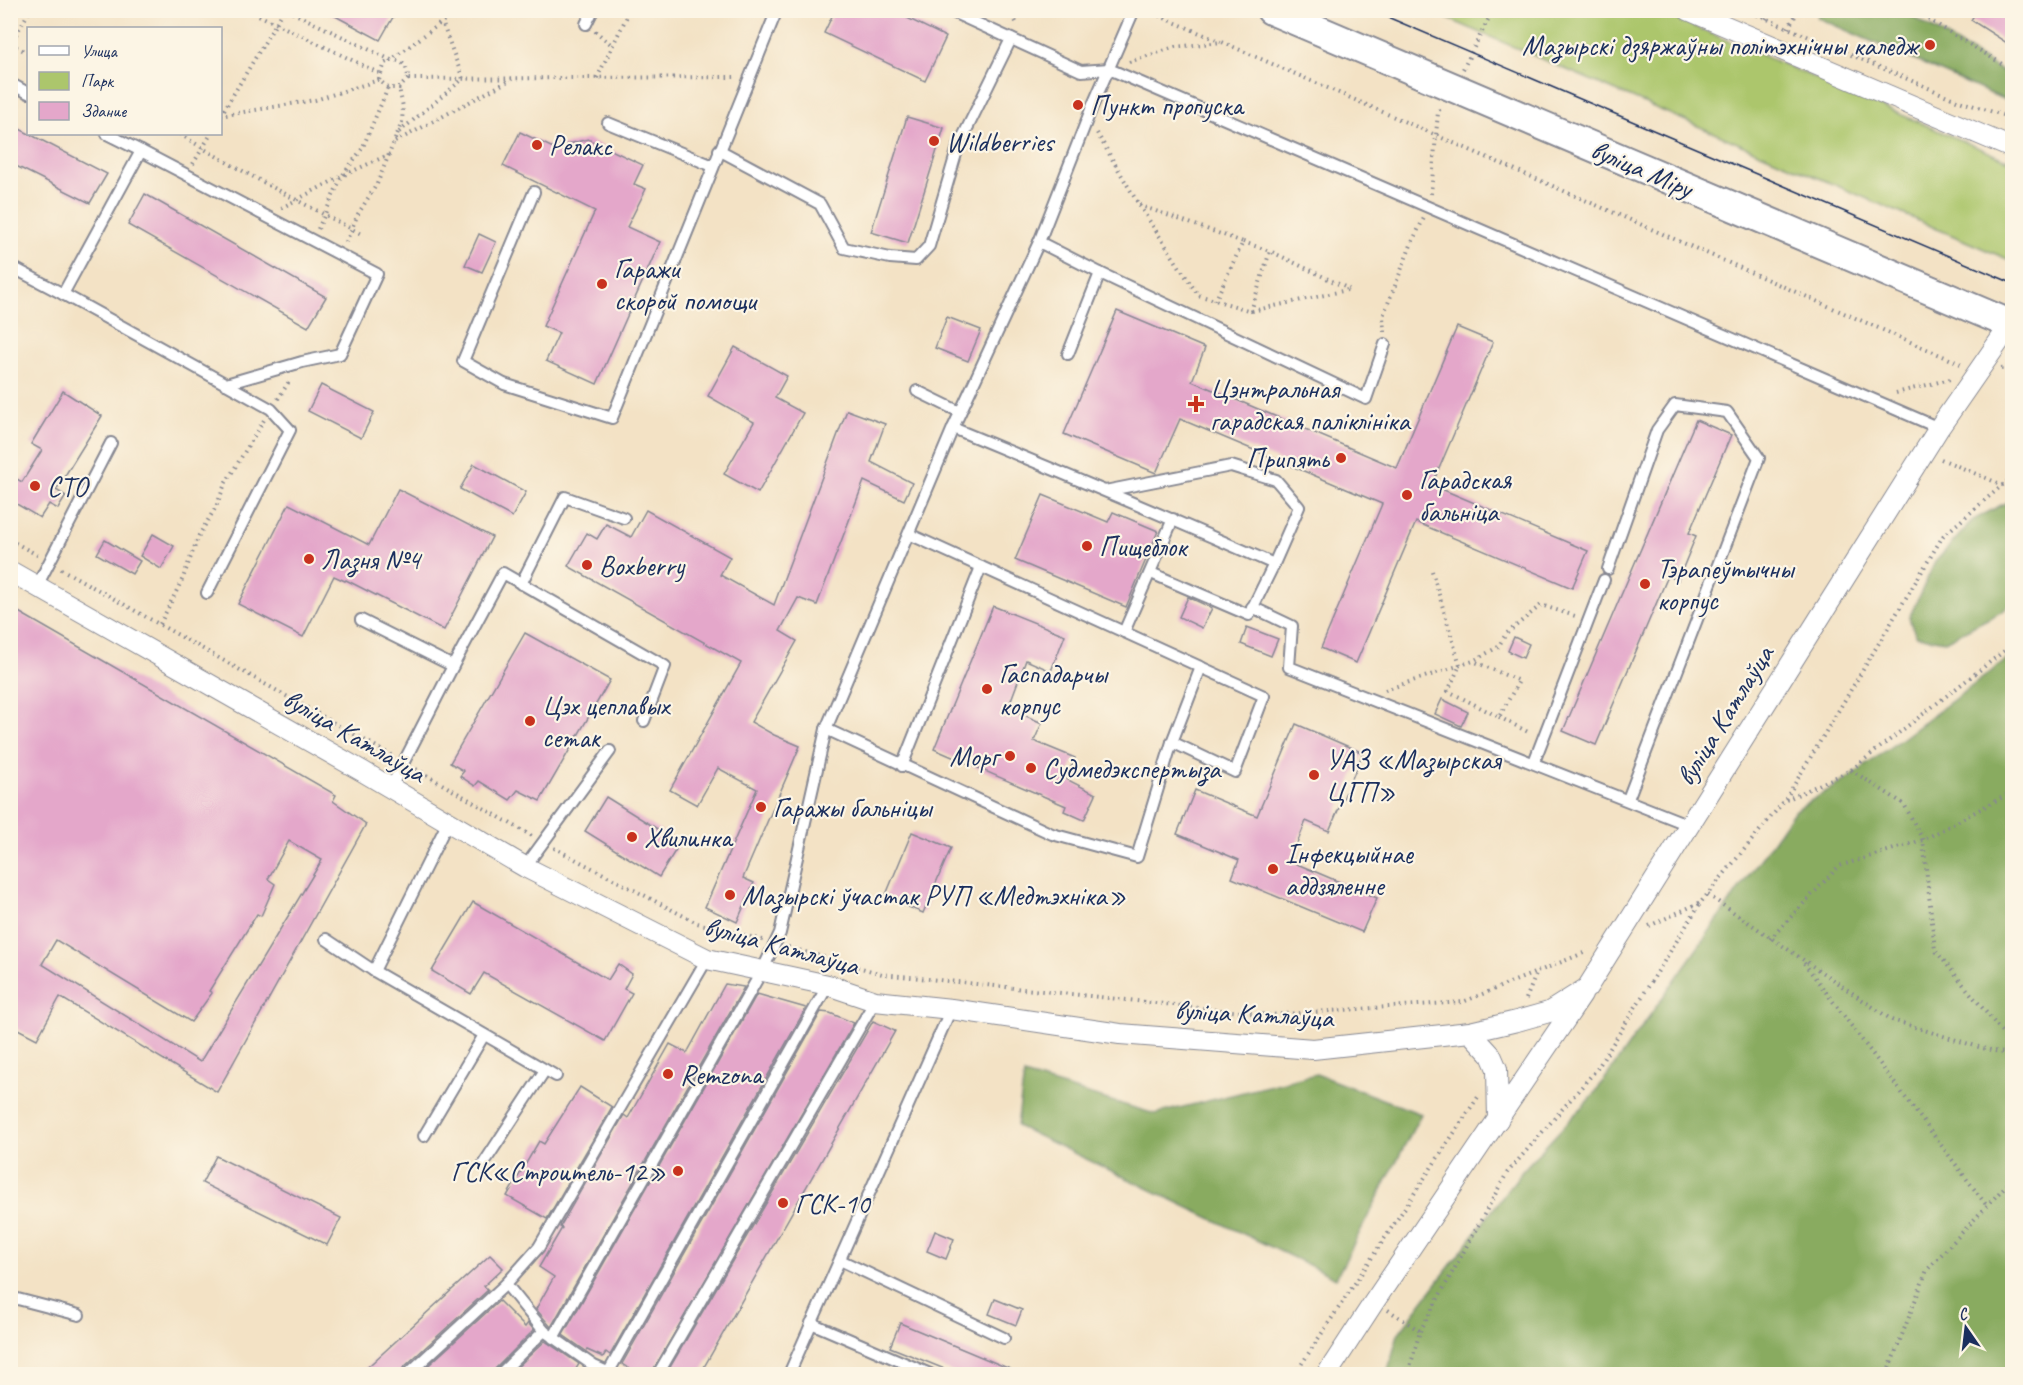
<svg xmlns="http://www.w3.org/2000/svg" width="2023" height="1385" font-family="Caveat,sans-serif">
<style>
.green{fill:#acc66c;stroke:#647a65;stroke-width:1.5}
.forest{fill:#89ab60;stroke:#526d5f;stroke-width:1.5}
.building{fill:#e4a7ca;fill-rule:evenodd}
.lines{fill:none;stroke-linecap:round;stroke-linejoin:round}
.service-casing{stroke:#878892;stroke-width:14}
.minor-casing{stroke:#878892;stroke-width:22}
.secondary-casing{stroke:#878892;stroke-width:32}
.path{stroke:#878892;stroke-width:4;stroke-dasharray:1.5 4.5;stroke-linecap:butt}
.service{stroke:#fff;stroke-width:10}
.minor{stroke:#fff;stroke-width:20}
.secondary{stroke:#fff;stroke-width:28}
.tram{stroke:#1b2f5e;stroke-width:1.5}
.poi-dot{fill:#c8321e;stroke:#fcf5e5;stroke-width:2}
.labels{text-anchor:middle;stroke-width:4.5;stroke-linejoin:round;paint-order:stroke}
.poi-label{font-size:28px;fill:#1b2f5e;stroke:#fcf5e5;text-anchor:start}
.street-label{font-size:28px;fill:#1b2f5e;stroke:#fcf5e5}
</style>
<rect width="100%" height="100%" fill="#fcf5e5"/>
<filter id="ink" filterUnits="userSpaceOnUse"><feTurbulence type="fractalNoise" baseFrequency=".0167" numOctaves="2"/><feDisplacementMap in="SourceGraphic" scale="12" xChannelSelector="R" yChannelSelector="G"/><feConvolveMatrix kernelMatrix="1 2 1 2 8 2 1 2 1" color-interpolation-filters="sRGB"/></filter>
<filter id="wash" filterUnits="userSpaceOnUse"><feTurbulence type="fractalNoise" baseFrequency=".008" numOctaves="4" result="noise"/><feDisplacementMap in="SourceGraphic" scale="24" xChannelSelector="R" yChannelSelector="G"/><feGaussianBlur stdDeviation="1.35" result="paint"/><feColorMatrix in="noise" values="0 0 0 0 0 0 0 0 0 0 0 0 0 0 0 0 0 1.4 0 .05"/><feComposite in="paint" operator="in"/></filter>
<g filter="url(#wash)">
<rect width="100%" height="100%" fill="#f3e2c5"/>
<polygon class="green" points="1430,11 1658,11 2012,162 2012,261"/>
<g class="forest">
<polygon points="1817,11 1904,11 2012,77 2012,103 1818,18"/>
<polygon points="2007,502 2012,503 2012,602 2003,611 1945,641 1916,636 1909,618 1935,562 1973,520"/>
<polygon points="2012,656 2012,1374 1387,1374 1398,1334 1523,1170 1595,1093 1795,810 1849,778"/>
<polygon points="1316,1074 1421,1114 1336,1278 1017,1126 1024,1075 1155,1114"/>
</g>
<g id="blocks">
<g class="building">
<polygon points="324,10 397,10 380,40"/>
<polygon points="835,10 891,10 946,37 925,81 824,33"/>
<polygon points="1977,10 2013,10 2013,47 1971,20"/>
<polygon points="907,117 944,128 908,243 871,232"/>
<polygon points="10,124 107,174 90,203 10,163"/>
<polygon points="520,132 553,148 588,139 643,165 634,184 646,189 627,227 660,242 597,384 546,361 559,333 543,326 595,211 503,166"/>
<polygon points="145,194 326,297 308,327 128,225"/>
<polygon points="479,234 496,242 482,272 465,265"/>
<polygon points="1117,311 1205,348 1192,381 1397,468 1457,327 1493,342 1432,485 1588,551 1572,588 1416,522 1356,663 1321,648 1382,504 1180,419 1156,473 1064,434"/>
<polygon points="947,317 981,330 968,361 935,348"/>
<polygon points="735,347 787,376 775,398 803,413 758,493 724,474 754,422 708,396"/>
<polygon points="321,385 374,412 361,438 308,411"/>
<polygon points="63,391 102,416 56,490 66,496 58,509 49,504 40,518 10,500 10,475 22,482 42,450 31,444"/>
<polygon points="847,410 885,424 871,462 912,483 904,500 864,481 817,605 798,598 780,631 797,641 751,722 774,735 800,746 743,878 754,883 737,922 705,907 757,789 718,768 697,805 670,790 741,663 568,566 587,533 597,539 606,524 631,537 646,510 730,557 720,575 774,605"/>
<polygon points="1696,420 1731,435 1689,533 1696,536 1678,580 1668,576 1596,745 1563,731"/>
<polygon points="474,464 526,492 512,517 460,489"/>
<polygon points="398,489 492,537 444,630 346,580 345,581 334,576 303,637 238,604 289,504 369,545"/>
<polygon points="1043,495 1108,522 1113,512 1158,531 1126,607 1015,560"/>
<polygon points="153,534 174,546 161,569 140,556"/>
<polygon points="105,540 140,561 132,574 97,554"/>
<polygon points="1188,597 1212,608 1202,628 1179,617"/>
<polygon points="993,606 1065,635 1051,671 1026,660 1008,708 1042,723 1034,741 1075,758 1066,779 1096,794 1084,820 1064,811 1066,806 934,749"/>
<path d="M 10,607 L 336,795 L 333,801 L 366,824 L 217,1092 L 60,997 L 37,1039 L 10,1025 ZM 289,841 L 322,860 L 200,1062 L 42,964 L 56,940 L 191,1022 L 212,993 L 209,991 L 257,914 L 261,916 L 275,884 L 268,879 Z"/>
<polygon points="1247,627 1278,639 1271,656 1241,644"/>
<polygon points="525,633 610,680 540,801 518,790 510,800 479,781 475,786 460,776 464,771 450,763"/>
<polygon points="1514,637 1529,644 1523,658 1508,651"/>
<polygon points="1442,699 1468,712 1461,726 1435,714"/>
<polygon points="1296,724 1363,753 1329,831 1306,821 1290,861 1377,898 1362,932 1232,878 1239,860 1177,834 1195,790 1257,816"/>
<polygon points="606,797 680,843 659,877 585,831"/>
<polygon points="912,832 951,848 923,913 885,897"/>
<polygon points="473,902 608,980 618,964 632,974 624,989 632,993 605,1041 484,973 471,994 432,971"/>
<polygon points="725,984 744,987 551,1327 536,1309 554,1277 539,1267 562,1228 560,1227 624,1115 628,1118 670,1044 687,1053"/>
<polygon points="757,994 806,1008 610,1355 606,1352 603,1357 587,1350 586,1351 563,1335"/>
<polygon points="821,1012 830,1013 854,1023 651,1374 637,1374 622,1364"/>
<polygon points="873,1021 895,1031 700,1374 666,1374"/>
<polygon points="580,1087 612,1107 547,1219 507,1196 539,1141 544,1144"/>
<polygon points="216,1156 341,1218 327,1245 202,1183"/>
<polygon points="935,1231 954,1239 946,1259 927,1251"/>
<polygon points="490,1255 503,1268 484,1286 488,1290 403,1368 401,1374 360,1374"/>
<polygon points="995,1299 1022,1310 1016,1325 989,1314"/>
<polygon points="499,1301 525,1327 528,1323 534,1330 495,1369 493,1374 419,1374"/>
<polygon points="900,1323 1022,1374 957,1374 890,1347"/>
<polygon points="545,1341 579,1364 573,1374 510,1374"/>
</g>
</g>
</g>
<g filter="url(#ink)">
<use href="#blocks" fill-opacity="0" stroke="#878892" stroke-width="1.5"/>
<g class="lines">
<defs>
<g id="service">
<polyline points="948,10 1081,71 1109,69 1939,428"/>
<polyline points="586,24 593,10"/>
<polyline points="10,83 28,93"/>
<polyline points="608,123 713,166"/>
<polyline points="719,150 820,204 844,248 890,258 916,260 929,246 958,147 1011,39"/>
<polyline points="534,192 463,361 504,384 612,418 777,10"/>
<polyline points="1039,242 1100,273 1366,399 1385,344"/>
<polyline points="10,266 63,294 141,151 107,134"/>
<polyline points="63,294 226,384 302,362 340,354 377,274 141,151"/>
<polyline points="1068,354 1100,273"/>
<polyline points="917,391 960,412"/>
<path d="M 953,428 C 1060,472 1168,517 1274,564 L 1299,507 L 1276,480 L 1231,466 L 1105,491"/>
<polyline points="909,534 1124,632 1173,519"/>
<polyline points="1608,569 1657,430 1675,405 1727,412 1759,458 1628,799"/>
<polyline points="1151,573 1249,615 1274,564"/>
<polyline points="521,584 565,497 624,518"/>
<polyline points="37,586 111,443"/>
<polyline points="207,593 290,430 271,409 226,384"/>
<polyline points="1252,607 1292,626 1289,667 1689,825"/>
<polyline points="361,620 453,666 390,789"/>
<polyline points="1124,632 1264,696 1235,772 1172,742"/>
<polyline points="453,666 503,573 665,666 644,721"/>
<polyline points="826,729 1052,834 1137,857 1172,742 1201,667"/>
<polyline points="1534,762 1604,580"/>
<polyline points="902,766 981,567"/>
<polyline points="525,867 610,751"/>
<polyline points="326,939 374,971 556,1076"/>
<polyline points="374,971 448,822"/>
<polyline points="424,1136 484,1035"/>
<polyline points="484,1163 545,1070"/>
<polyline points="840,1260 1004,1338"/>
<polyline points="506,1284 544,1331 594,1366 612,1374"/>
<polyline points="10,1297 79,1315"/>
<polyline points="811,1323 930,1374"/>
<polyline points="553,1338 763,969 780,933 826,729 953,428 1039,242 1092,107 1134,10"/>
<polyline points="608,1373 828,985"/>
<polyline points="408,1374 506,1284 539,1247 707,959"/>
<polyline points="500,1374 544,1331"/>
<polyline points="658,1374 875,1001"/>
<polyline points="789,1374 951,1009"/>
</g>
<g id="minor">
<polyline points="1688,10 2012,148"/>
<polyline points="10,571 362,771 525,867 707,959 828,985 875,1001 951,1009 1120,1034 1313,1049 1470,1032 1517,1021 1549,1012 1587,988 1939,428 2011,324"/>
<polyline points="1470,1032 1491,1055 1497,1069 1498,1120"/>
<polyline points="1327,1374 1374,1302 1582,995"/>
</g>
<polyline id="secondary" points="1271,10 2012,325"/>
</defs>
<use href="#service" class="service-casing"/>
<use href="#minor" class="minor-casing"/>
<use href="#secondary" class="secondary-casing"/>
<g class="path">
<polyline points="248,10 381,74"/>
<polyline points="287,10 391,60 458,10"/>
<polyline points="1010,10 1018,26"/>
<polyline points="1746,10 1959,101 2012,118"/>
<polyline points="1913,10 2012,70"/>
<polyline points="1148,11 1221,42"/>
<polyline points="1766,19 1772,10"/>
<polyline points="1788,28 1799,10"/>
<polyline points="595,31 613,46"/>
<polyline points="11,44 28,53"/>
<polyline points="10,45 30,10"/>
<polyline points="1129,62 1175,47 1222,42 1961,364"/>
<polyline points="1463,69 1493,10"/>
<polyline points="597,78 630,10"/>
<path d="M 408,79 L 399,88 L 388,88 L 379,80 L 385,63 C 399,56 408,64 408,79 L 736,77"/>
<polyline points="221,115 284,10"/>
<polyline points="220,116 315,100 379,80"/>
<polyline points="399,132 463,79 442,22"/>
<polyline points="1097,133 1139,205 1198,295 1251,311 1270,251 1349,289"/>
<path d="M 180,134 C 238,171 300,201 361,234"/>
<polyline points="395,142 512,79"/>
<polyline points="193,164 211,134"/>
<polyline points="1431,194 1438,112 1441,107"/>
<polyline points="1139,205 1243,242 1215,301"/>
<polyline points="281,208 342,176 390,154"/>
<polyline points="318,229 342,176 362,149 388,88"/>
<polyline points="346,242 358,214 377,184 402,122 403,107 399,88"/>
<polyline points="1243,242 1270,251"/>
<polyline points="1252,311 1347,290"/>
<polyline points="1384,332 1383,316 1413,240 1424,218"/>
<polyline points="2001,369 2012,368"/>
<polyline points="1896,393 1950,379"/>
<polyline points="278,399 290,380"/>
<polyline points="1941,459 2012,489"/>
<polyline points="10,540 39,556"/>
<polyline points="61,569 391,755"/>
<polyline points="1432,571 1460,665 1448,691 1499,717 1519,681 1473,661"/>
<polyline points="160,624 183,578 199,535 216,507 225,484 264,420"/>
<polyline points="1385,690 1473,661 1498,647 1506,634 1541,605 1575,616"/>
<polyline points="1499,717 1530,733"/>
<polyline points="416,769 532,836"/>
<polyline points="1851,770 1904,804 1923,840 1935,950 2012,1044"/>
<polyline points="1786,800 1851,770 2012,645"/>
<polyline points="554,848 697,923 763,940"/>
<polyline points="1708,895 1892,1020 1982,1048 2012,1055"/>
<polyline points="1649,926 1701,902"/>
<polyline points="1770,939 1839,866 1923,840 2012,792"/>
<polyline points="788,947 882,974 1269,1015 1463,1002 1586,952"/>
<polyline points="1804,963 1987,1206"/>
<polyline points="1526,999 1537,972"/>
<polyline points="1388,1310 1420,1331 1408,1374"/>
<polyline points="1420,1331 1507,1173 1597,1069 1701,902 1785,800 1943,536 2012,477"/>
<polyline points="1295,1374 1478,1097"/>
<polyline points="1887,1374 1927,1270 2012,1179"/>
</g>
<use href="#service" class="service"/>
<use href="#minor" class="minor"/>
<use href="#secondary" class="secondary"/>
<polyline class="tram" points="1371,10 2012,283"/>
</g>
</g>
<g class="poi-dot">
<circle cx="1930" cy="45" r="6"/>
<circle cx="1078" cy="105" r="6"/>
<circle cx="934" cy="141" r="6"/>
<circle cx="537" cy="145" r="6"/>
<circle cx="602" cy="284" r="6"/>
<path d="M1193 395h6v6h6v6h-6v6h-6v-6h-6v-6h6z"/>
<circle cx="1341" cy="458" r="6"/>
<circle cx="35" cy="486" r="6"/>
<circle cx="1407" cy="495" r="6"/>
<circle cx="1087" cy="546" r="6"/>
<circle cx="309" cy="559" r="6"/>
<circle cx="587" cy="565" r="6"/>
<circle cx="1645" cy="584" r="6"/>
<circle cx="987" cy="689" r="6"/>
<circle cx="530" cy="721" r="6"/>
<circle cx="1010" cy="756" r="6"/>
<circle cx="1031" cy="768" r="6"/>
<circle cx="1314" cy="775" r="6"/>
<circle cx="761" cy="807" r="6"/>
<circle cx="632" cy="837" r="6"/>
<circle cx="1273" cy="869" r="6"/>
<circle cx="730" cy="895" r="6"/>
<circle cx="668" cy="1074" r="6"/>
<circle cx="678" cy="1171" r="6"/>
<circle cx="783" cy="1203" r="6"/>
</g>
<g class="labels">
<g class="poi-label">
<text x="1918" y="55" text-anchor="end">Мазырскі дзяржаўны політэхнічны каледж</text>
<text x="1090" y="115">Пункт пропуска</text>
<text x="946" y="151">Wildberries</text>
<text x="549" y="155">Релакс</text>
<text x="614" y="278">Гаражи<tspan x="614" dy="32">скорой помощи</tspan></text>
<text x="1210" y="398">Цэнтральная<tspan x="1210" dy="32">гарадская паліклініка</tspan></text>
<text x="1329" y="468" text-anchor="end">Припять</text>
<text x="1419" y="489">Гарадская<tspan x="1419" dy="32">бальніца</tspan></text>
<text x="47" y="496">СТО</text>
<text x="1099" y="556">Пищеблок</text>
<text x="321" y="569">Лазня №4</text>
<text x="599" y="575">Boxberry</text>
<text x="1657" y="578">Тэрапеўтычны<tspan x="1657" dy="32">корпус</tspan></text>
<text x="999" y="683">Гаспадарчы<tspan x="999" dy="32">корпус</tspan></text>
<text x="542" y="715">Цэх цеплавых<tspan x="542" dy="32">сетак</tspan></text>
<text x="998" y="766" text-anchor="end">Морг</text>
<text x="1326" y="769">УАЗ «Мазырская<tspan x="1326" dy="32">ЦГП»</tspan></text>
<text x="1043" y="778">Судмедэкспертыза</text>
<text x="773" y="817">Гаражы бальніцы</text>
<text x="644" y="847">Хвилинка</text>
<text x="1285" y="863">Інфекцыйнае<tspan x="1285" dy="32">аддзяленне</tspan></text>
<text x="742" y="905">Мазырскі ўчастак РУП «Медтэхніка»</text>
<text x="680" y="1084">Remzona</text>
<text x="666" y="1181" text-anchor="end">ГСК«Строитель-12»</text>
<text x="795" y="1213">ГСК-10</text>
</g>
<g class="street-label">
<text transform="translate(1642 168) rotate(23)" y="10">вуліца Міру</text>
<text transform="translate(1724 715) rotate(-58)" y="10">вуліца Катлаўца</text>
<text transform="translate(355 735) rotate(30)" y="10">вуліца Катлаўца</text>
<text transform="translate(782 945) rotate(15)" y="10">вуліца Катлаўца</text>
<text transform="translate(1254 1013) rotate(3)" y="10">вуліца Катлаўца</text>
</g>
</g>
<rect width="2023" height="1385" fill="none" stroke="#fcf5e5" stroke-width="36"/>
<rect x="27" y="27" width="195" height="108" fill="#fcf5e5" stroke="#a2a6af" stroke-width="1.5"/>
<rect x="39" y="46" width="30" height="9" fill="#ffffff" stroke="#a2a6af" stroke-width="1.5"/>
<text x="81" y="57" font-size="18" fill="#1b2f5e">Улица</text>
<rect x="39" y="72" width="30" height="18" fill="#acc66c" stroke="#a2a6af" stroke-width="1.5"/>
<text x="81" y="87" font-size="18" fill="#1b2f5e">Парк</text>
<rect x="39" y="102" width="30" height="18" fill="#e4a7ca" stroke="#a2a6af" stroke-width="1.5"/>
<text x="81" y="117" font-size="18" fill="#1b2f5e">Здание</text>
<g transform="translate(1966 1328) rotate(346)" stroke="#fcf5e5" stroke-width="4.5" paint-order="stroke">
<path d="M0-4.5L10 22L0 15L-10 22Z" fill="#1b2f5e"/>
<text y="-9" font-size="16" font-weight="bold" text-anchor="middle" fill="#1b2f5e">С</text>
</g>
</svg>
